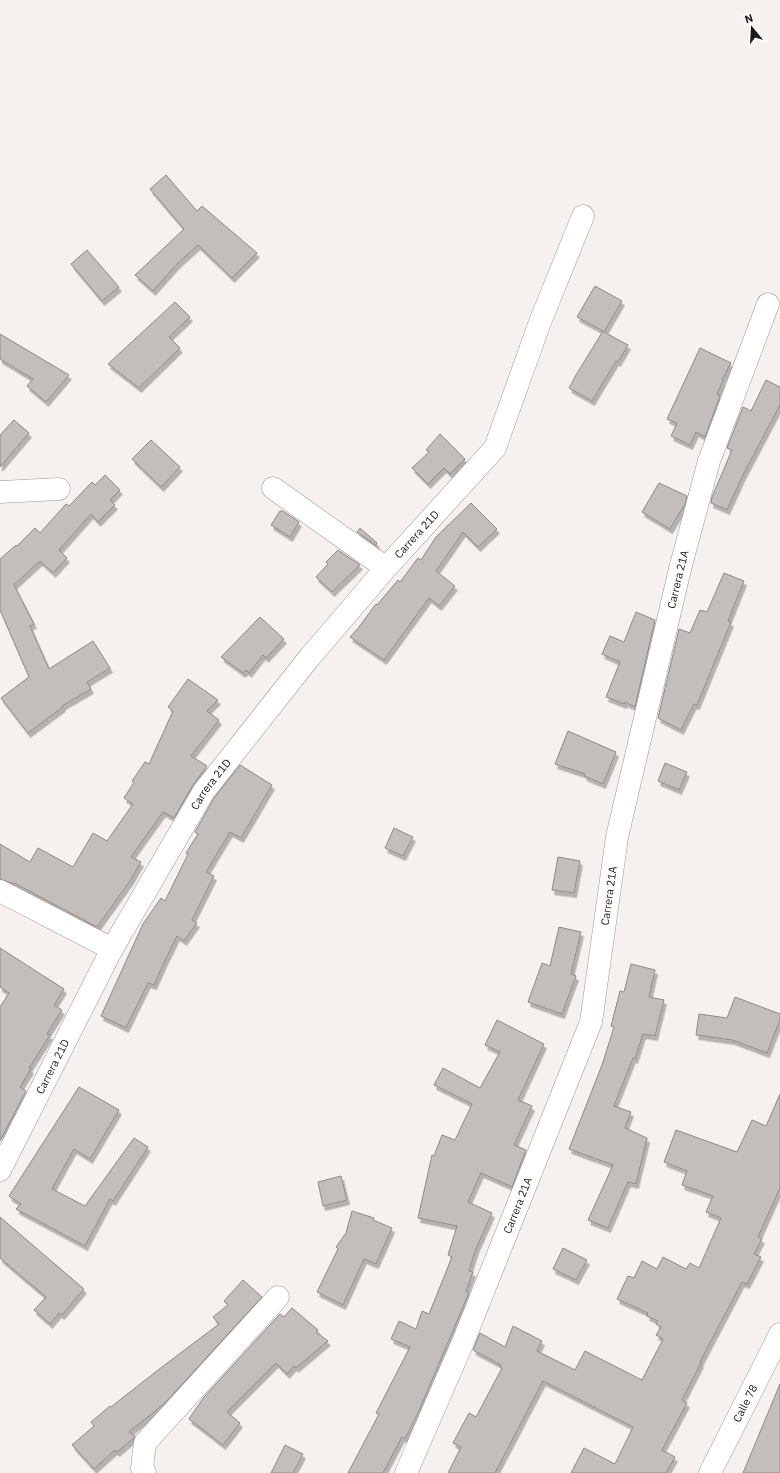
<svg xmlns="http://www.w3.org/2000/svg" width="780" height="1473" font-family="'IBM Plex Sans',sans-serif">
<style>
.building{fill:#c3bebc;stroke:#8d8887;filter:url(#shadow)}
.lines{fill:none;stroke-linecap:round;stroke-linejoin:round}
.minor-casing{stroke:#9b9795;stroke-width:23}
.tertiary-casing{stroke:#9b9795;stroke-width:23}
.minor{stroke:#fff;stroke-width:22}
.tertiary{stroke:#fff;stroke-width:22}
.labels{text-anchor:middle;stroke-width:3;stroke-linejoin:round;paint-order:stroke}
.street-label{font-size:11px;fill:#1b1919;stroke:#fff}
</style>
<defs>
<filter id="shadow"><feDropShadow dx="2.5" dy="4.5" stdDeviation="0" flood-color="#0004"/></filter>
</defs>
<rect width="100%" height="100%" fill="#f6f1ef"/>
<g class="building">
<polygon points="166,175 197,211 202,206 257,253 232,278 198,245 177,264 153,291 135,275 184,229 150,189"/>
<polygon points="87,250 119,287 102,301 71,264"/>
<polygon points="595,286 622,301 604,332 628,345 618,362 616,361 592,401 569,388 576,375 603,331 577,317"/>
<polygon points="175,302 190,317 169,337 180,348 139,388 108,364"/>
<polygon points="0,334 69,375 46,402 27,386 33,379 0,359"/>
<polygon points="700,348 731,363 722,380 723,381 717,394 720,396 705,437 696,432 690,445 671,436 677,423 667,419"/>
<polygon points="766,380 780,387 780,405 742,477 727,510 711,503 712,497 732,450 727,448 743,407 751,411"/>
<polygon points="14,420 29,433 0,467 0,435"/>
<polygon points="440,434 465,459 450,474 444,468 428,484 412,468 429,452 426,450"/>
<polygon points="151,440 180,467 161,487 132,459"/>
<polygon points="105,475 120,490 110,500 115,505 98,522 91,514 59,550 67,558 53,573 40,561 14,585 34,624 30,626 49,669 93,641 110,668 87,682 91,689 62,706 63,707 28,733 1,698 29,677 0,610 0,559 16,545 17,546 35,528 40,533 66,504 69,506 92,482 95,485"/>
<polygon points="659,483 687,496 685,504 670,529 642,512"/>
<polygon points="471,503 497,529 478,547 463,532 436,571 455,586 439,606 429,598 384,660 350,637 359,627 376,604 377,605 398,580 400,582 418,558 421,560 436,537"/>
<polygon points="280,511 283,511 299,522 290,537 271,525"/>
<polygon points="360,528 377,543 376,545 357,532"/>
<polygon points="338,550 360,565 332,592 316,577 328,564 326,562"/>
<polygon points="724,573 744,581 728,621 731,622 697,705 694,704 681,730 658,718 679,629 690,633 700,610 707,612"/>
<polygon points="636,612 655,620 635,707 625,702 624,704 606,697 620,662 602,654 610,636 624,642"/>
<polygon points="260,617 284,639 266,658 263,655 249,673 246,670 243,673 221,657"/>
<polygon points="188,679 218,700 207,711 219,720 191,756 207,766 193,785 174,818 163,812 131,857 141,862 130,881 97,927 14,883 14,884 0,879 0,844 30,862 38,848 73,867 93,833 107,841 133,804 124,798 134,782 132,781 145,762 149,764 173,711 168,707"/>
<polygon points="568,731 616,752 603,784 584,776 585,774 555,764"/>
<polygon points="665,763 687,772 679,790 658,781"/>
<polygon points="240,765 272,785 241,838 230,832 206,872 214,876 192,920 197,923 184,941 177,936 162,967 154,985 148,983 126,1028 101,1016 143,924 161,898 165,901 188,854 186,853 198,834 195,832 214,798"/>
<polygon points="394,828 413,837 403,856 385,848"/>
<polygon points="558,857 580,861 574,893 552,890"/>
<polygon points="559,927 581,932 571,974 576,976 562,1014 528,1002 542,963 550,966"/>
<polygon points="0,948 64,989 54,1005 62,1010 47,1034 50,1035 29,1068 31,1069 20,1087 26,1091 0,1141 0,1007 9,993 0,987"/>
<polygon points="631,964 655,970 649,997 664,1000 655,1036 643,1034 635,1059 633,1058 614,1106 631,1112 625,1128 647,1138 636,1184 628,1182 608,1228 588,1220 613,1165 569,1149 602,1065 614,1027 611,1026 620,991 624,992"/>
<polygon points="735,997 780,1014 780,1020 767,1053 732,1040 696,1035 699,1014 727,1018"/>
<polygon points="497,1020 544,1044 518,1100 532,1106 514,1145 526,1150 512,1187 481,1173 468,1202 492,1213 476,1249 469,1271 473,1272 466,1291 469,1293 418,1413 405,1439 402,1437 383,1473 348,1473 379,1414 376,1413 410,1347 391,1339 399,1321 416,1329 422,1311 429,1314 452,1257 448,1255 457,1226 418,1218 432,1155 434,1156 442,1135 455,1140 472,1104 434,1085 443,1068 480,1088 500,1052 485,1045"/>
<polygon points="79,1087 119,1110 90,1159 74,1149 52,1189 85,1206 134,1138 148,1147 113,1201 110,1199 85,1246 16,1209 21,1204 9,1196"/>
<polygon points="780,1094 780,1188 758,1237 762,1239 754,1254 761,1257 747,1284 742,1282 700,1362 701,1363 682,1400 687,1403 662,1450 675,1457 666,1473 571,1473 584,1448 615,1464 633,1427 543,1381 495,1473 448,1473 461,1447 453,1443 469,1413 476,1417 502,1368 500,1367 501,1365 473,1350 480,1333 505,1347 513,1326 542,1341 537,1351 575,1370 585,1351 642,1380 663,1339 656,1335 661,1327 656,1324 658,1321 647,1316 648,1313 617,1299 628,1276 634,1278 642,1261 657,1269 663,1257 686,1269 690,1263 699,1268 721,1218 706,1212 713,1196 682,1185 687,1171 664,1162 676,1130 737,1152 752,1120 766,1126"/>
<polygon points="341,1176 347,1200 323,1206 318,1182"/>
<polygon points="352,1211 374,1218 373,1220 392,1228 376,1264 364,1259 343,1305 317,1292 338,1249 336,1247 346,1233"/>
<polygon points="0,1217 84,1289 62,1315 59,1313 50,1324 34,1310 46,1297 0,1258"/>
<polygon points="563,1248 587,1260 576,1280 553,1269"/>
<polygon points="243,1280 262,1297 164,1404 129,1432 135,1436 135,1437 117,1452 115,1450 94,1469 72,1445 94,1426 91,1422 110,1406 111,1407 158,1370 219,1324 213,1317 228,1305 224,1301"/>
<polygon points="292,1308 318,1330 316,1332 328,1341 296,1368 294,1366 287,1374 276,1363 227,1412 240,1423 223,1445 189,1419 204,1397 280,1314 284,1317"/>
<polygon points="780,1384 780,1473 743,1473"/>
<polygon points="285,1445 303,1454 293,1473 271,1473"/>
</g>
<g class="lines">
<defs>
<g id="minor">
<polyline points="273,488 386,568"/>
<polyline points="0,492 59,489"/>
<polyline points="0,891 112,949"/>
<path id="s1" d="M 0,1170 L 112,949 L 204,791 L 309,658 L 386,568 L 495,448 L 540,322 L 583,216"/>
<polyline points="145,1473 142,1468 145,1443 278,1297"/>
<path id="s2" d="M 406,1473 L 463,1342 L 591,1022 L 617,837 L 680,569 L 709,461 L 768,304"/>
</g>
<g id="tertiary">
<path id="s3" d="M 710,1473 L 780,1334"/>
</g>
</defs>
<use href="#minor" class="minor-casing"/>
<use href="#tertiary" class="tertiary-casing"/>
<use href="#minor" class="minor"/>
<use href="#tertiary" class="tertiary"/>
</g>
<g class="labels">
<g class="street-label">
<text dy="4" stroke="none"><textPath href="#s1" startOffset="764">Carrera 21D</textPath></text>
<text dy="4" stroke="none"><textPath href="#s2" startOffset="939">Carrera 21A</textPath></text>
<text dy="4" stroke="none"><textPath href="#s1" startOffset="440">Carrera 21D</textPath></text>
<text dy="4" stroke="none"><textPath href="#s2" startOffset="615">Carrera 21A</textPath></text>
<text dy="4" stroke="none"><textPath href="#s1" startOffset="116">Carrera 21D</textPath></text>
<text dy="4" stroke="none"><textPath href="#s2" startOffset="290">Carrera 21A</textPath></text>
<text dy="4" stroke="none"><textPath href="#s3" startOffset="78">Calle 78</textPath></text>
</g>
</g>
<g transform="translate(752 28) rotate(342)" stroke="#ffffff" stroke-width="3" paint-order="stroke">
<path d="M0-3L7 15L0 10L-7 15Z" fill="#1b1919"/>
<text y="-6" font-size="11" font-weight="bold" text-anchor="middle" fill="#1b1919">N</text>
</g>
</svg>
